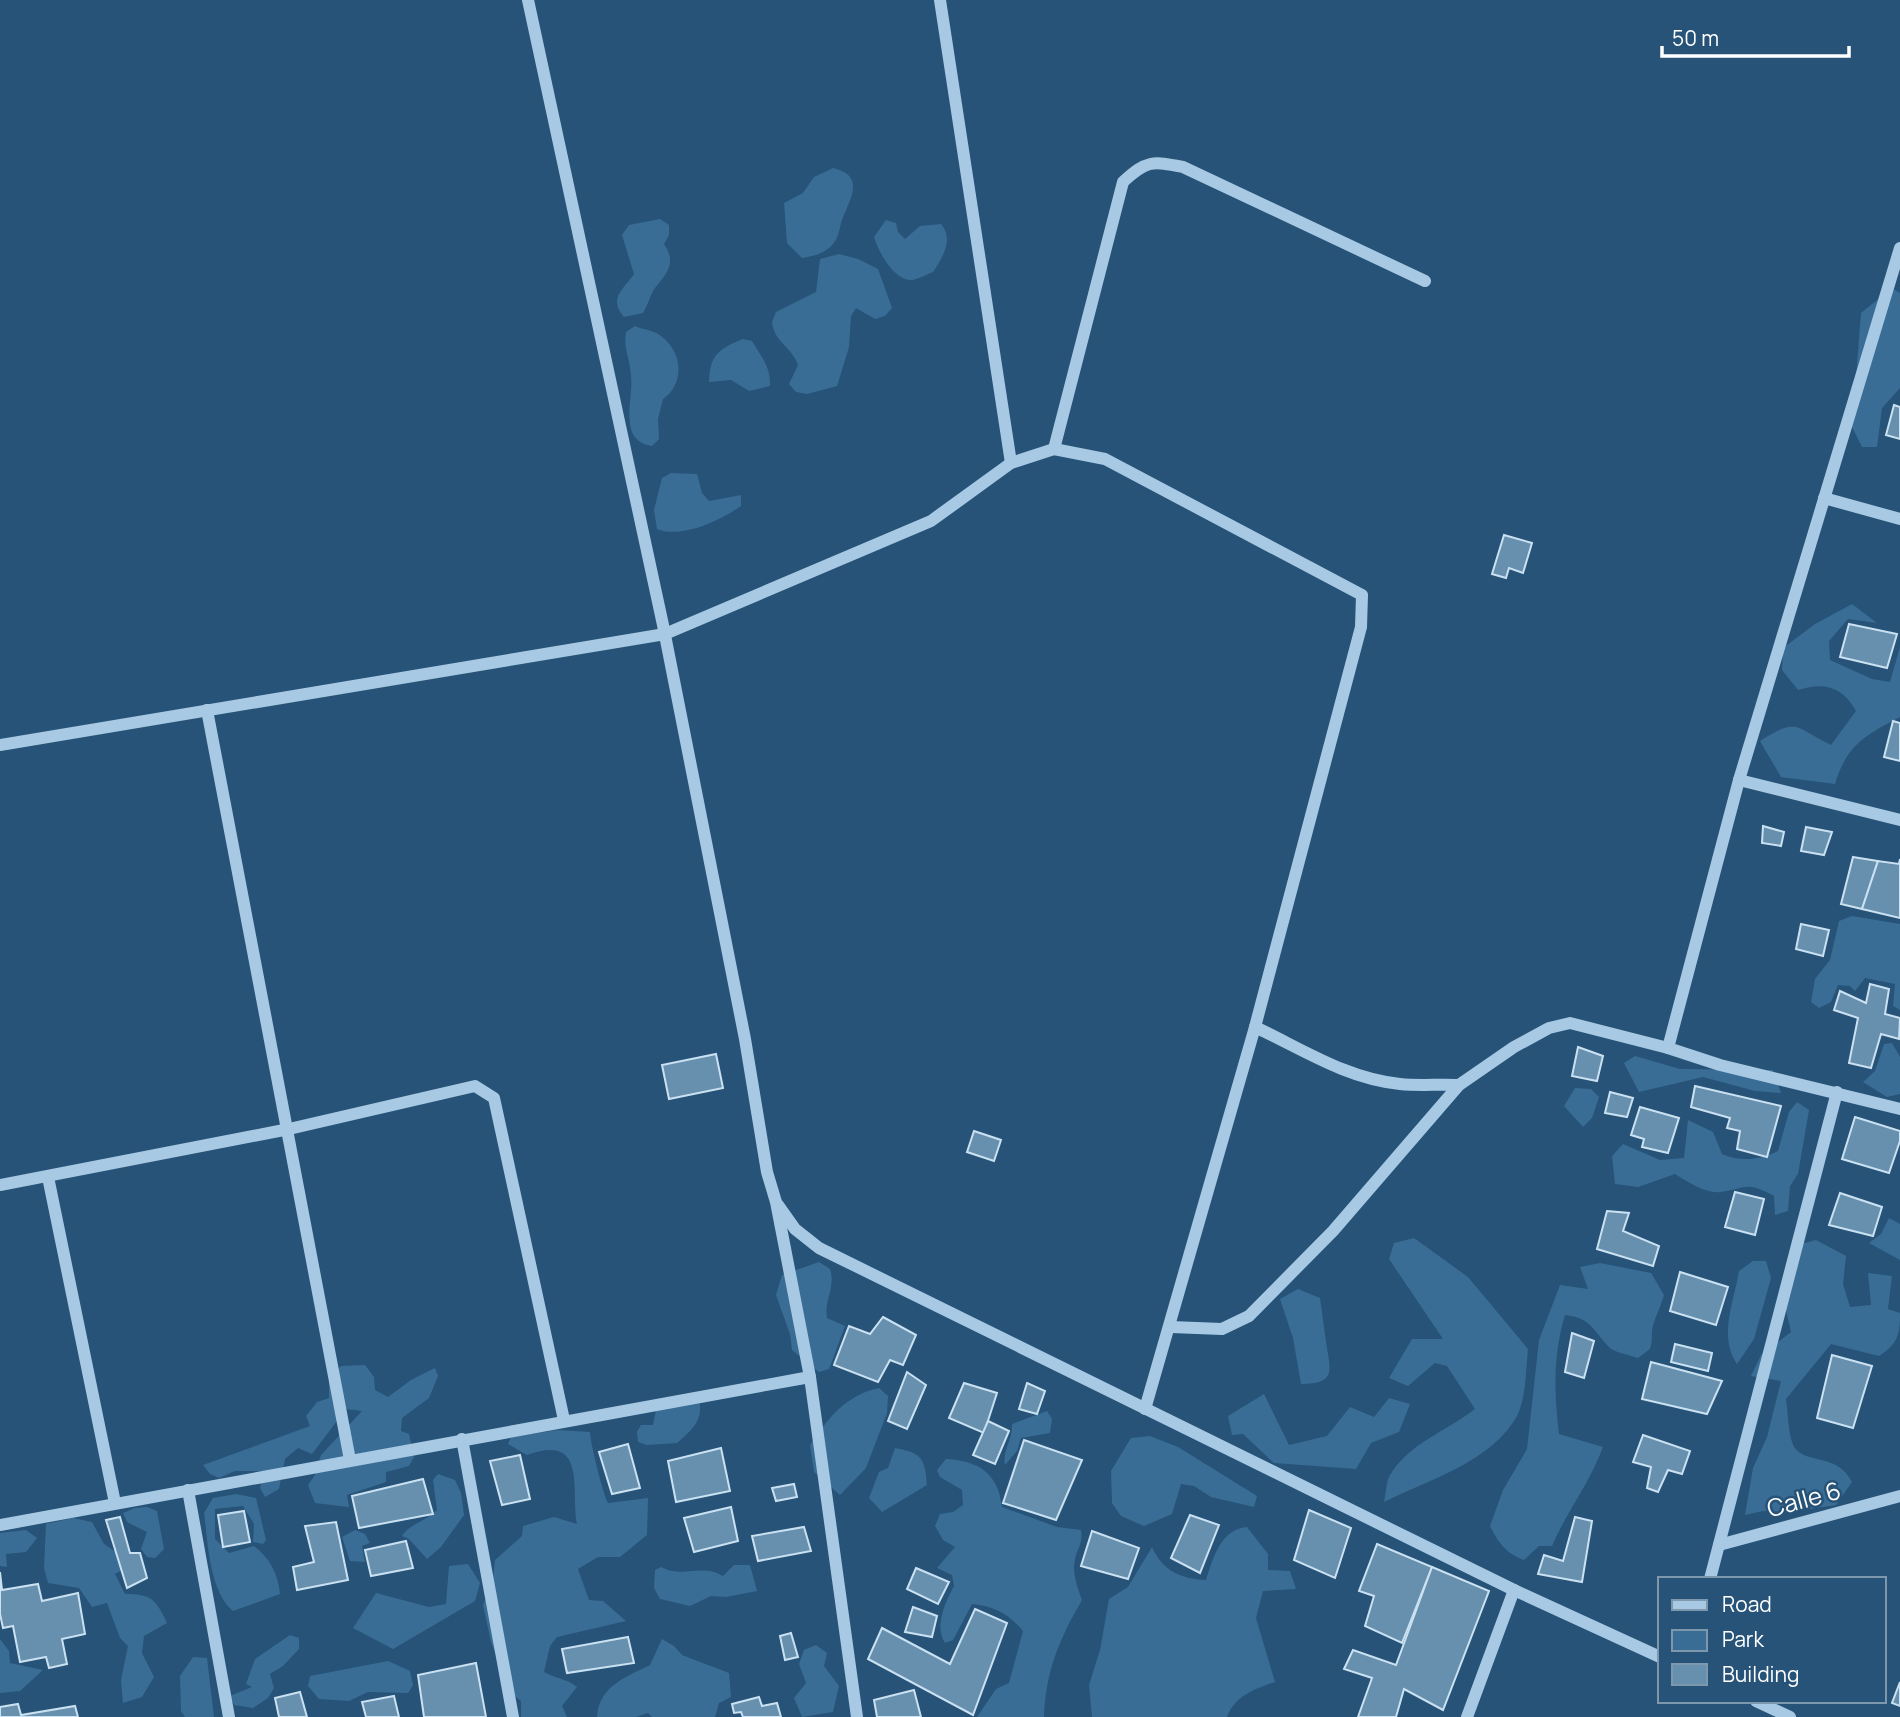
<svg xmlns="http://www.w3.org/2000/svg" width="1900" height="1717" font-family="Manrope,sans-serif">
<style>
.green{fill:#3a6d95}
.building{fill:#678fae;stroke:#cae1f2;stroke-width:2}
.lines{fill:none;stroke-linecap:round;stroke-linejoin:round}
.minor{stroke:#a8c9e3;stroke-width:12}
.labels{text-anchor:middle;stroke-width:5;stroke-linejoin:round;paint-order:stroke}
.street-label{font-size:24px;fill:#fff;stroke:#265377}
</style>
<rect width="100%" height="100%" fill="#265377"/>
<g class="green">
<path d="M 833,168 C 867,176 849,200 842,220 C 839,229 839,238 832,245 C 824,254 814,256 802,258 L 787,243 L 784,203 L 803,193 L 814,177 Z"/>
<path d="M 660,219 L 669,225 L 669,235 L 664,244 C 677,263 667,273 655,288 C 650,295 648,305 643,313 L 624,317 C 608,298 623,290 634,274 L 622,235 L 629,225 Z"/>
<path d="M 886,220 L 896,223 L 898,232 L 905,239 L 920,226 L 941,224 C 954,239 943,257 933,272 C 927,274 919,279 912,280 C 894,281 878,251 874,237 Z"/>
<path d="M 839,254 L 858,259 L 878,269 L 892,308 L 885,316 L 875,319 L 856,308 L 851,316 L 849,347 L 837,386 L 807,394 L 796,392 L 789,384 L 798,365 C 792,347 774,342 772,322 L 776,312 L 816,292 L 820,259 Z"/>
<polygon points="1892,288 1900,293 1900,388 1882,408 1877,447 1862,447 1849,421 1855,390 1861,313"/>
<path d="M 635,326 C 643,330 654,330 661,336 C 683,352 685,384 663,399 L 658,419 L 659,439 L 652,446 C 617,440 634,400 631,376 C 630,359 623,348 626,332 Z"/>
<path d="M 743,339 L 752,341 C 761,357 771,366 770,386 L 749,391 L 731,380 L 709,382 C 710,355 718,349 743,339 Z"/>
<path d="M 671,473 L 697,474 L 702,493 L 709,501 L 741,495 L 741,506 C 721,520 682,539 657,529 L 654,510 L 662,478 Z"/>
<path d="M 1852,604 L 1877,623 L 1848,619 L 1829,641 L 1830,660 L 1872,679 L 1890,682 L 1900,647 L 1900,717 C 1866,735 1847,744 1835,784 L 1781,777 L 1760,741 C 1798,717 1794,727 1831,745 L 1856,711 C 1842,686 1824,682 1798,690 L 1782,670 L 1783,648 L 1815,624 Z"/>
<polygon points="1852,916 1900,924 1900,1010 1893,1006 1895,984 1865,978 1855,991 1850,986 1838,985 1831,1002 1819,1008 1811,1002 1815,979 1830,960 1839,921"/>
<polygon points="1892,1043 1900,1057 1900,1094 1887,1097 1863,1082 1875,1071 1884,1044"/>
<polygon points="1635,1056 1680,1069 1773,1070 1781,1093 1755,1091 1703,1077 1639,1092 1624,1063"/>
<polygon points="1575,1088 1591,1089 1599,1097 1592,1118 1583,1127 1564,1106"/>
<path d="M 1797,1102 L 1809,1110 L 1798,1174 L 1790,1186 L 1788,1211 L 1775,1215 L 1774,1196 C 1745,1181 1749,1188 1721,1192 C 1706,1194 1688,1182 1675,1174 L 1638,1187 L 1615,1184 L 1612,1156 L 1623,1144 L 1660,1160 L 1684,1158 L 1688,1120 L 1713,1132 L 1722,1154 C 1739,1162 1761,1160 1778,1151 L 1789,1112 Z"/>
<polygon points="1889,1218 1900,1224 1900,1260 1869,1243 1881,1234"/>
<path d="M 1414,1238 L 1468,1277 L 1528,1349 C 1526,1369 1526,1396 1518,1414 C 1494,1461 1428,1480 1384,1502 C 1386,1494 1386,1482 1390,1475 C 1409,1443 1447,1431 1475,1409 L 1447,1366 L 1435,1363 L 1408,1386 L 1389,1378 L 1412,1339 L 1443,1339 L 1389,1259 L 1394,1243 Z"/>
<path d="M 1816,1240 L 1846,1256 L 1843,1284 L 1850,1307 L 1871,1305 L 1868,1273 L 1892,1276 L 1888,1309 L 1900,1313 C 1900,1334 1898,1344 1879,1356 L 1831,1344 L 1786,1399 C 1788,1413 1788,1429 1792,1442 C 1800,1467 1836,1450 1852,1482 L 1836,1505 L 1790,1512 L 1763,1511 L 1745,1515 L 1753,1468 L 1767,1437 L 1781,1381 L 1751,1376 L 1761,1355 L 1791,1332 L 1782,1293 L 1797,1245 Z"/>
<path d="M 1753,1261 L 1766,1261 L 1771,1278 L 1754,1339 L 1737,1364 C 1718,1336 1734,1302 1739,1271 Z"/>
<path d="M 819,1262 L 830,1269 C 836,1288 824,1299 827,1318 L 845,1326 L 829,1369 L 819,1372 L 792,1350 L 790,1334 L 776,1295 L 782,1275 Z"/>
<path d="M 1600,1263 L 1651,1273 L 1664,1295 C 1661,1306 1656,1315 1653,1325 C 1651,1332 1653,1341 1650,1349 L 1638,1358 C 1630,1355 1616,1353 1610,1348 C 1593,1331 1592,1318 1565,1315 C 1553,1355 1554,1393 1559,1434 L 1603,1447 C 1590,1483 1567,1511 1552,1546 L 1539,1546 L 1524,1560 C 1506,1553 1499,1544 1490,1526 L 1503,1490 L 1527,1449 L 1539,1340 L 1560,1285 L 1588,1289 L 1580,1267 Z"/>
<path d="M 1298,1289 L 1320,1298 C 1322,1312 1324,1327 1326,1342 C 1330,1369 1338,1384 1301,1384 L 1293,1338 L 1280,1299 Z"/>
<polygon points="365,1365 374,1377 375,1390 388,1397 411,1380 435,1368 438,1376 429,1398 402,1418 401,1431 409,1434 414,1457 409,1466 386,1472 386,1482 347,1495 349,1507 315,1503 308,1485 315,1475 321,1455 362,1411 346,1409 312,1454 298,1448 285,1459 279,1489 265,1497 260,1488 264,1471 235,1471 219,1478 210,1474 203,1465 310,1426 306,1416 317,1402 329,1398 329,1380 341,1366"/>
<path d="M 879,1388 L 888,1396 L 887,1413 L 866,1468 L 840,1495 L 814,1472 L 810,1445 C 828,1418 846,1395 879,1388 Z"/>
<polygon points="1264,1394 1289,1445 1327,1436 1350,1407 1374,1417 1389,1398 1410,1404 1399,1432 1371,1443 1356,1469 1274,1463 1243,1434 1232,1435 1228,1416"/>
<path d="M 699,1401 C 704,1420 691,1431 677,1443 L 647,1445 L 638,1442 L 637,1432 L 641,1425 L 653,1425 L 656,1410 Z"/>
<path d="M 1047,1411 L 1052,1419 L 1050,1433 L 1021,1438 L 1017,1451 L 1005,1465 C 1002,1451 1013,1439 1012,1424 Z"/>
<path d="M 558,1430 L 590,1432 C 590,1442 603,1494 608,1503 L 648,1498 L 647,1535 L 620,1557 L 598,1557 L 578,1569 L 589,1600 L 603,1601 L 626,1621 L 557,1637 L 550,1646 L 544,1672 C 556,1679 566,1678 577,1687 L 562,1706 L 567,1717 L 521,1717 L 521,1701 L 510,1692 L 491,1642 L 483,1605 L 493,1579 L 495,1560 L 522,1536 L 523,1526 L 554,1517 L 577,1524 C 571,1488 587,1433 527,1455 L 508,1444 L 511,1437 Z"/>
<polygon points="1150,1436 1178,1447 1257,1496 1254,1507 1211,1497 1194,1486 1181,1484 1172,1514 1144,1526 1121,1516 1112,1503 1111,1471 1131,1438"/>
<path d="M 895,1448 C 922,1453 925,1458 927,1485 L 882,1512 L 869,1498 L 879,1472 L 888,1468 Z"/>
<path d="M 946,1459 C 979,1461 998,1473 1002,1507 L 1057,1527 L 1081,1530 C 1083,1543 1078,1547 1075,1559 C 1072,1573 1077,1586 1082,1600 C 1059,1640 1046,1670 1044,1717 L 977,1717 L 996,1689 L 1009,1683 L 1023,1631 C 1009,1614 994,1606 972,1604 L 953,1640 L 945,1643 C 934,1626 945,1603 954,1586 L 952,1575 L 937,1568 L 955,1547 L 943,1540 L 935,1526 L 940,1514 L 953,1512 L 963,1505 L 962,1490 L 940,1477 L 937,1470 Z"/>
<path d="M 438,1474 L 455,1480 L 461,1493 L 464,1515 L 441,1547 L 427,1559 L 409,1539 L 402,1536 C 409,1524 425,1522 437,1510 L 433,1480 Z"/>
<path d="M 236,1494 L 256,1498 L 266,1540 L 263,1544 L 253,1542 L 254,1524 L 243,1506 L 215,1509 L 215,1539 L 229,1553 L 254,1546 C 270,1558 278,1574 280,1594 L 233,1611 C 209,1591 208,1542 204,1513 L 213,1498 Z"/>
<polygon points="147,1507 157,1511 164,1549 155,1558 147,1557 141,1549 147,1532 127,1522 123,1513 135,1508"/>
<path d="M 73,1518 L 92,1522 L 104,1544 L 122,1556 L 129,1566 L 115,1574 L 125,1594 C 151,1594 156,1599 167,1623 L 144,1636 L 142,1653 L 154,1677 L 142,1697 L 123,1703 L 121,1680 L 128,1646 L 120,1638 L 107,1603 L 92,1607 L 79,1588 L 48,1583 L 44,1568 L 46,1524 Z"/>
<path d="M 1247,1527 L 1268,1554 L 1268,1570 L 1290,1571 L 1296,1589 L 1263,1591 L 1256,1618 L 1275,1682 C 1254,1689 1235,1696 1227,1717 L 1092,1717 L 1089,1685 L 1100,1650 L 1109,1599 L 1128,1587 L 1152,1547 C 1162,1570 1180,1579 1206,1580 C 1213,1558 1221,1529 1247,1527 Z"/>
<polygon points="26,1530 37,1538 26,1552 6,1554 7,1567 0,1566 0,1533"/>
<polygon points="355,1530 365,1534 370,1543 362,1546 365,1562 350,1561 342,1537"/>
<polygon points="468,1564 480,1583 475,1601 393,1649 353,1628 376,1593 429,1607 446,1604 449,1566"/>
<path d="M 734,1565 L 750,1565 L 757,1591 L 726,1597 L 711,1596 L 690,1606 L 660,1599 L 654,1588 L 655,1570 L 661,1567 C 684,1579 700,1563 723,1576 Z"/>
<polygon points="290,1635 299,1638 299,1649 283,1666 270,1674 274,1688 268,1698 253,1708 234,1705 230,1696 252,1687 246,1684 255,1659"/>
<polygon points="0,1639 9,1651 10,1663 43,1670 20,1691 0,1693"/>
<path d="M 662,1639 L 674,1646 L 682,1655 L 729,1673 L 731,1697 L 719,1703 L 715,1717 L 652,1717 L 648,1713 L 636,1717 L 597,1717 C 599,1686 626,1677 650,1665 Z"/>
<polygon points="816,1645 827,1653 824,1666 839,1686 833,1712 802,1717 794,1698 806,1683 799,1664 804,1650"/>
<polygon points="193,1657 207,1658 214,1717 185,1717 181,1711 180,1676"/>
<polygon points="388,1661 410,1671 413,1685 408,1693 368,1692 349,1701 319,1699 308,1686 310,1676"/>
</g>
<g class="building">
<polygon points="1894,405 1900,407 1900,439 1886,435"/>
<polygon points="1504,535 1532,543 1523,573 1509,568 1506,578 1492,574"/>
<polygon points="1849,624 1897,634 1887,668 1840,657"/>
<polygon points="1893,721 1900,723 1900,761 1884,757"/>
<polygon points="1763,826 1784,832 1781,846 1762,843"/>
<polygon points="1806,827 1832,832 1824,855 1801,851"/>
<polygon points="1853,857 1878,861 1862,909 1841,904"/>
<polygon points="1900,859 1900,918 1862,909 1878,861 1899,864"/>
<polygon points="1801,924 1829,930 1823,956 1796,949"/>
<polygon points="1870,984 1889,989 1885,1014 1900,1018 1899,1039 1881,1034 1871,1068 1849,1063 1858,1018 1834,1010 1840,991 1866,1003"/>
<polygon points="1578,1047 1603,1056 1597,1081 1572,1076"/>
<polygon points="716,1054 723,1088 669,1099 662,1065"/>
<polygon points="1695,1086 1781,1106 1767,1157 1737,1149 1740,1131 1727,1128 1730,1118 1691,1107"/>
<polygon points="1610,1092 1633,1098 1627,1117 1605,1113"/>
<polygon points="1640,1107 1679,1118 1668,1153 1642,1147 1644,1139 1631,1135"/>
<polygon points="1855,1117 1900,1131 1900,1141 1889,1173 1842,1159"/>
<polygon points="974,1131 1001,1140 994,1161 967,1152"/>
<polygon points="1735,1192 1764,1199 1755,1235 1725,1227"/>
<polygon points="1840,1193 1882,1207 1873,1236 1829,1225"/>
<polygon points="1607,1211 1629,1213 1623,1231 1659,1246 1653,1266 1597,1249"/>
<polygon points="1680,1272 1728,1287 1716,1325 1670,1311"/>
<polygon points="883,1317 916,1335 903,1365 890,1360 878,1382 834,1365 849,1326 870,1334"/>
<polygon points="1572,1333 1594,1341 1584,1378 1565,1372"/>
<polygon points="1675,1344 1712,1353 1708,1371 1671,1362"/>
<polygon points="1832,1355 1872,1366 1853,1428 1817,1418"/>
<polygon points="1651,1362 1722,1381 1707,1414 1642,1399"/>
<polygon points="907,1372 926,1385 907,1429 888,1421"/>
<polygon points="964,1383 997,1393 984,1433 949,1418"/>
<polygon points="1027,1383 1045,1391 1037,1414 1019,1409"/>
<polygon points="988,1421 1009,1431 995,1464 973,1455"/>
<polygon points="1643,1435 1690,1451 1682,1474 1668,1470 1658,1492 1647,1488 1651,1467 1633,1462"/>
<polygon points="1024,1440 1082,1460 1056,1520 1003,1503"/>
<polygon points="628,1444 640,1488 612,1494 599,1452"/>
<polygon points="721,1448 730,1491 676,1502 668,1461"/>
<polygon points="520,1455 530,1499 502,1505 490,1461"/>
<polygon points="423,1479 433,1514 359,1528 352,1496"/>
<polygon points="794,1484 797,1497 776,1501 772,1488"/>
<polygon points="731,1507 738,1541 694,1552 684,1518"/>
<polygon points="1309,1510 1351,1528 1335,1578 1294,1560"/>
<polygon points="244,1511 250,1542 223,1547 218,1515"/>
<polygon points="1190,1515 1219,1525 1200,1573 1171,1558"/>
<polygon points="120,1517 130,1553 140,1553 147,1578 127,1588 106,1520"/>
<polygon points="1575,1517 1592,1521 1582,1582 1538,1574 1544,1555 1563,1561"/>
<polygon points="336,1522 348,1580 297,1590 293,1567 314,1562 305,1526"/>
<polygon points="804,1527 811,1551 758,1561 752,1536"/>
<polygon points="1092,1531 1139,1548 1128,1579 1081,1566"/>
<polygon points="406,1541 413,1568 371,1576 365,1550"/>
<polygon points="1377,1544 1432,1567 1402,1643 1365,1626 1374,1596 1359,1591"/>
<polygon points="1432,1567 1489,1591 1443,1710 1404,1689 1396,1717 1358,1717 1372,1678 1344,1669 1353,1650 1396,1665"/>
<polygon points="916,1568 949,1582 938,1604 907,1589"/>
<polygon points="0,1572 2,1590 38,1584 42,1601 78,1593 85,1634 62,1639 67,1664 49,1668 46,1657 20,1662 13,1626 3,1628 0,1614"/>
<polygon points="913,1607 937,1616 932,1637 905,1632"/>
<polygon points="975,1609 1007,1623 973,1715 868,1659 882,1628 950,1664"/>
<polygon points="791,1633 798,1657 785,1660 780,1636"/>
<polygon points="628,1637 634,1663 567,1673 562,1649"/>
<polygon points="476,1663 486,1717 424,1717 418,1675"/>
<polygon points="1900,1682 1900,1706 1892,1703"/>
<polygon points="914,1690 921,1717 877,1717 874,1700"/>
<polygon points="300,1692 307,1717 279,1717 275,1698"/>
<polygon points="394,1696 399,1717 366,1717 362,1702"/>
<polygon points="759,1697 762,1706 777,1703 781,1717 743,1717 741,1712 734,1713 732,1704"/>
<polygon points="18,1704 21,1715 75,1706 78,1717 0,1717 0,1707"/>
</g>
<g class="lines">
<g class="minor">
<polyline points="528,0 663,625 745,1039 767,1172 776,1202 810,1377 857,1717"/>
<polyline points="940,0 1011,463"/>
<polyline points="1900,248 1739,780 1668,1048 1720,1065 1900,1109"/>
<path d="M 1054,449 L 1123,182 C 1147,160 1152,161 1183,167 L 1425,281"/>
<polyline points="1824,498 1900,519"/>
<polyline points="207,710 350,1460"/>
<polyline points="0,745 665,634 931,521 1011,463 1054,449 1105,459 1362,595 1361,627 1255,1027 1145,1409"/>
<polyline points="1739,780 1900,820"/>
<path d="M 1255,1027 C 1302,1049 1347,1079 1400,1084 C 1419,1086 1440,1084 1459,1085"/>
<polyline points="48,1177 115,1503"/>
<polyline points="0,1185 289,1129 475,1086 494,1098 564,1420"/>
<polyline points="778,1205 795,1229 819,1248 1514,1590 1660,1657"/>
<polyline points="1171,1327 1222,1329 1249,1316 1333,1231 1459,1085 1514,1047 1549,1028 1570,1023 1668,1048"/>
<polyline points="462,1439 513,1717"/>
<polyline points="188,1490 229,1717"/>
<polyline points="0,1525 810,1377"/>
<polyline points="1719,1545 1900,1496"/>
<polyline points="1710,1579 1837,1092"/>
<polyline points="1756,1701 1790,1717"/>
<polyline points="1467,1717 1514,1590"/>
</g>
</g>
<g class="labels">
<g class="street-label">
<text transform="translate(1804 1500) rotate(-15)" y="8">Calle 6</text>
</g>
</g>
<rect x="1658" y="1577" width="228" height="126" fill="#265377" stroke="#7d98ad" stroke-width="2"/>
<rect x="1672" y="1600" width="35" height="10" fill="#a8c9e3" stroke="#7d98ad" stroke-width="2"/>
<text x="1722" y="1612" font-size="21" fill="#ffffff">Road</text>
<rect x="1672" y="1630" width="35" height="21" fill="#3a6d95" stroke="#7d98ad" stroke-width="2"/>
<text x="1722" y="1647" font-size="21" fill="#ffffff">Park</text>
<rect x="1672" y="1664" width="35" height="21" fill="#678fae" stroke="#7d98ad" stroke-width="2"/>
<text x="1722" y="1682" font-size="21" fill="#ffffff">Building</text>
<path d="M1662 46v10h187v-10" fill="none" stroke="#ffffff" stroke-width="3.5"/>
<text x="1672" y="46" font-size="21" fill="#ffffff" stroke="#265377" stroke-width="5" paint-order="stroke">50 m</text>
</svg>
